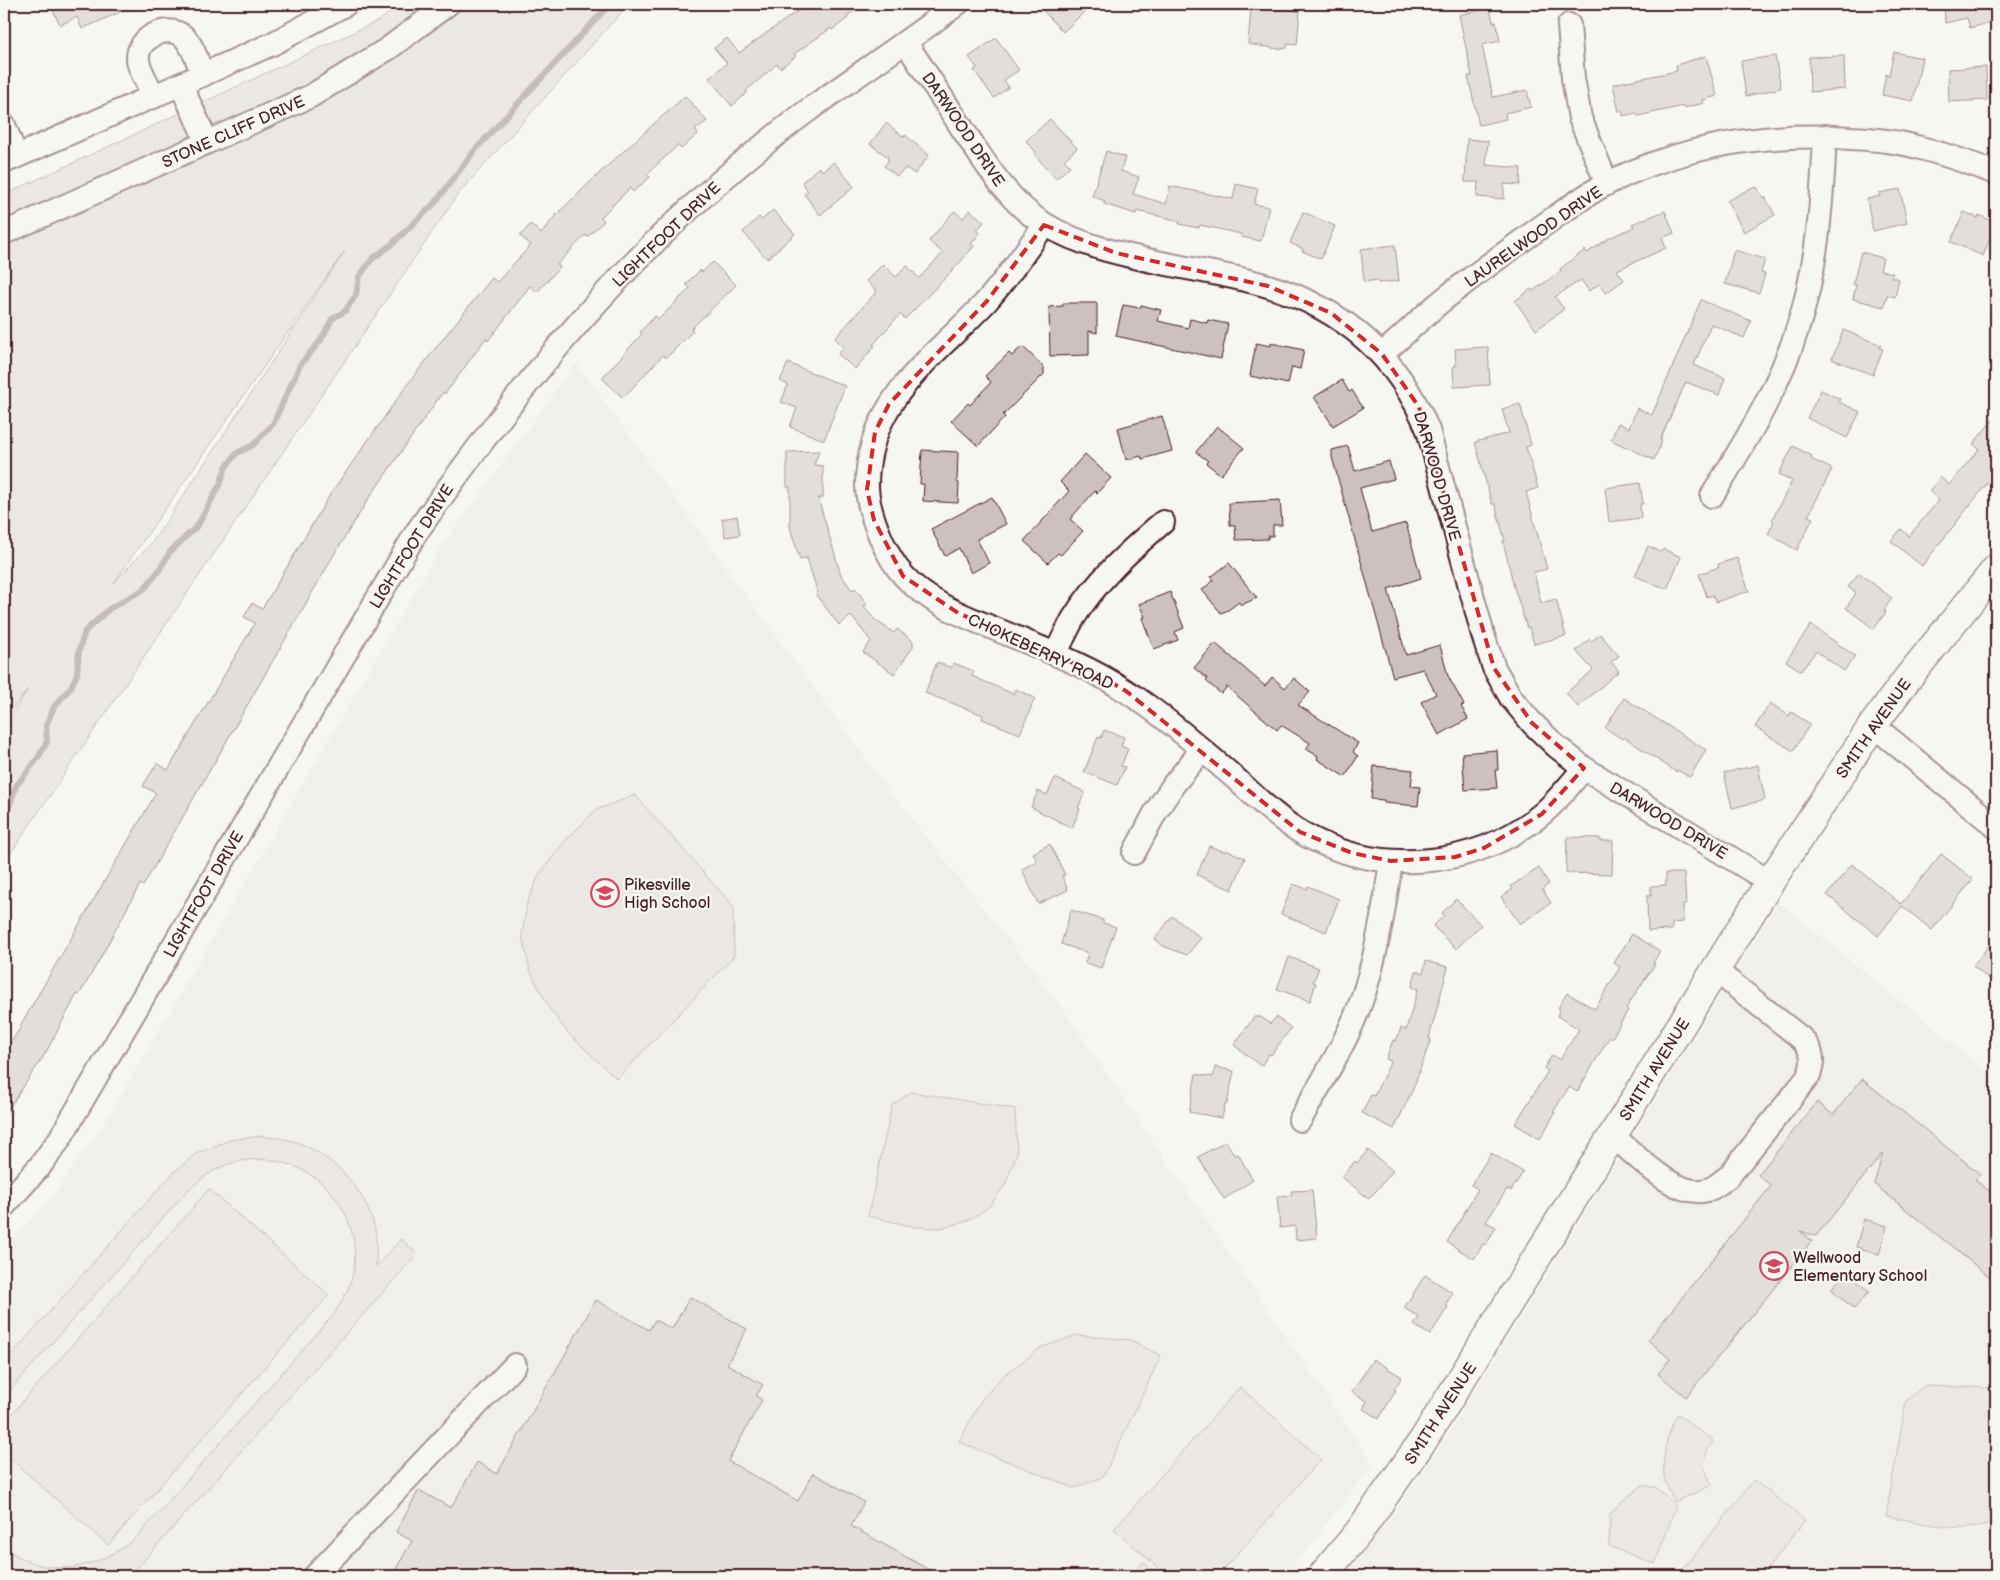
<svg xmlns="http://www.w3.org/2000/svg" width="2000" height="1580" font-family="'Balsamiq Sans',sans-serif">
<style>
.built{fill:#e9e6e3}
.green{fill:#ddd6d5;stroke:#947a80;fill-rule:evenodd}
.lines{fill:none;stroke-linecap:round;stroke-linejoin:round}
.stream{stroke:#8e747a;stroke-width:6}
.building{fill:#ccc1c0;stroke:#4a1f2b}
.minor-casing{stroke:#4a1f2b;stroke-width:26}
.major-casing{stroke:#4a1f2b;stroke-width:31}
.minor{stroke:#f6f6f2;stroke-width:22}
.major{stroke:#f6f6f2;stroke-width:28}
.marked{fill:none;stroke:#d62828;stroke-width:4;stroke-dasharray:10 6;stroke-linejoin:round}
.labels{text-anchor:middle;stroke-width:5;stroke-linejoin:round;paint-order:stroke}
.street-label{font-size:16px;fill:#4a1f2b;stroke:#f6f6f2}
.poi-label{font-size:16px;fill:#4a1f2b;stroke:#f6f6f2;text-anchor:start}
</style>
<rect width="100%" height="100%" fill="#f6f6f2"/>
<filter id="ink" filterUnits="userSpaceOnUse"><feTurbulence type="fractalNoise" baseFrequency=".02" numOctaves="2"/><feDisplacementMap in="SourceGraphic" scale="10" xChannelSelector="R" yChannelSelector="G"/><feConvolveMatrix kernelMatrix="1 2 1 2 8 2 1 2 1" color-interpolation-filters="sRGB"/></filter>
<g filter="url(#ink)">
<g class="built">
<polygon points="576,363 887,788 1055,998 1373,1464 1304,1553 1284,1576 4,1576 4,1249 50,1200 106,1121 440,549"/>
<polygon points="1778,902 1996,1078 1996,1576 1344,1576 1388,1522 1435,1455"/>
</g>
<g class="green">
<path d="M 401,4 L 629,4 L 458,194 L 4,863 L 4,727 L 28,689 L 4,719 L 4,195 L 380,20 ZM 345,251 L 154,540 L 113,584 L 320,286 Z"/>
<polygon points="635,795 733,906 734,956 617,1079 568,1033 549,1008 530,971 522,935 527,903 540,873 565,841 596,810"/>
<polygon points="911,1092 1015,1109 1017,1153 1005,1185 988,1208 965,1222 940,1228 915,1227 868,1216 892,1105"/>
<path d="M 261,1136 C 272,1138 285,1138 296,1142 C 335,1156 369,1193 376,1235 C 377,1245 376,1256 376,1266 L 401,1239 L 417,1254 L 130,1576 L 4,1576 L 4,1547 C 49,1580 94,1571 136,1538 L 335,1313 C 343,1299 352,1284 354,1268 C 362,1200 302,1147 236,1162 C 217,1166 202,1178 188,1190 L 4,1397 L 4,1363 L 172,1174 L 197,1153 L 230,1140 Z"/>
<polygon points="209,1189 329,1295 108,1545 4,1453 4,1423"/>
<polygon points="1077,1335 1131,1340 1161,1356 1103,1477 1074,1488 959,1442 981,1400 1003,1376 1040,1348"/>
<path d="M 1924,1386 L 1996,1388 L 1996,1521 C 1962,1535 1921,1522 1886,1516 L 1906,1401 Z"/>
<polygon points="1240,1387 1321,1459 1218,1576 1168,1576 1114,1529"/>
<path d="M 1678,1414 L 1713,1441 C 1701,1460 1702,1465 1712,1485 L 1675,1502 C 1672,1495 1666,1487 1665,1480 C 1660,1460 1668,1430 1678,1414 Z"/>
<polygon points="1754,1480 1805,1520 1762,1576 1678,1576"/>
<polygon points="1643,1485 1657,1488 1676,1506 1655,1564 1609,1546 1610,1515 1620,1503"/>
<polygon points="1143,1562 1159,1576 1130,1576"/>
</g>
<g class="lines">
<polyline class="stream" points="4,822 16,786 38,758 47,742 46,725 54,707 71,687 77,674 79,651 85,631 109,609 144,589 158,572 170,552 198,525 220,484 226,467 237,453 253,445 273,424 300,365 321,340 332,319 345,311 356,295 359,277 372,259 391,245 435,203 475,150 610,4"/>
</g>
<g class="building">
<polygon points="50,4 138,4 82,29 77,17 60,25"/>
<polygon points="807,4 864,4 847,16 848,18 832,30 831,28 794,54 796,56 780,68 777,64 746,91 747,93 732,106 709,78 727,63 714,48 727,38 739,53"/>
<polygon points="1037,4 1093,4 1063,32"/>
<polygon points="1944,4 1996,4 1996,11 1989,12 1992,22 1970,28 1967,18 1945,23"/>
<polygon points="1251,8 1300,11 1297,45 1287,44 1287,48 1279,49 1248,44"/>
<polygon points="1490,8 1493,22 1496,22 1500,41 1482,45 1493,97 1527,90 1531,107 1505,113 1506,119 1479,125 1468,76 1472,76 1459,15"/>
<polygon points="996,38 1019,70 1004,80 1009,87 994,98 974,70 977,68 969,57"/>
<polygon points="1894,52 1922,58 1913,101 1882,95 1886,74 1889,75"/>
<polygon points="1706,56 1717,96 1703,100 1704,103 1684,108 1684,106 1638,116 1637,113 1623,116 1622,111 1619,112 1613,84 1677,71 1676,65"/>
<polygon points="1775,56 1781,88 1746,96 1741,61"/>
<polygon points="1844,56 1845,89 1810,92 1809,57"/>
<polygon points="1986,67 1987,100 1949,102 1948,69"/>
<polygon points="685,96 707,121 695,130 698,134 681,149 678,145 647,174 650,177 633,192 630,188 601,217 604,221 587,237 585,235 557,265 560,267 537,292 530,286 488,341 486,338 445,394 443,392 369,498 335,553 143,886 140,884 96,966 79,995 77,994 45,1054 4,1116 4,1053 21,1027 20,1026 156,793 143,786 157,763 168,770 255,623 244,617 252,603 262,609 331,493 407,385 446,335 492,278 497,282 531,245 520,236 531,224 541,234 556,215 606,167"/>
<polygon points="1050,119 1077,148 1064,160 1070,166 1056,179 1034,154 1036,152 1026,141"/>
<polygon points="886,123 904,137 905,135 929,155 915,174 906,168 897,176 884,166 889,160 887,159 888,157 870,144"/>
<polygon points="1467,139 1488,141 1486,165 1521,168 1520,185 1504,184 1504,199 1477,197 1478,182 1465,182"/>
<polygon points="1106,151 1125,157 1121,171 1139,177 1133,194 1166,204 1170,186 1233,199 1236,184 1258,189 1254,204 1269,207 1261,241 1241,237 1241,234 1200,225 1199,228 1179,224 1180,221 1137,211 1136,214 1104,204 1105,201 1092,196"/>
<polygon points="834,162 854,187 820,215 804,194 808,191 802,182 819,167 822,171"/>
<polygon points="1757,187 1763,198 1765,197 1775,215 1744,232 1727,201 1749,189"/>
<polygon points="1900,189 1907,223 1873,231 1867,199 1880,196 1879,193"/>
<polygon points="773,210 795,234 767,259 743,232 759,217 762,220"/>
<polygon points="970,210 984,222 977,230 980,233 971,244 974,246 955,268 905,319 900,314 873,345 875,346 855,369 838,354 844,347 835,338 877,291 866,281 883,264 896,277 907,266 919,278 943,253 929,241 954,211 963,218"/>
<polygon points="1665,211 1674,233 1662,238 1666,248 1617,270 1624,280 1606,293 1599,284 1589,291 1581,280 1555,297 1564,309 1536,330 1515,301 1531,289 1533,291 1561,271 1560,269 1585,250 1587,253 1609,238 1634,227 1632,224"/>
<polygon points="1303,212 1335,226 1321,259 1302,251 1303,249 1290,243"/>
<polygon points="1964,212 1978,218 1979,215 1996,223 1983,256 1951,242"/>
<polygon points="1395,245 1399,281 1378,283 1378,280 1364,282 1361,249"/>
<polygon points="1734,250 1765,259 1761,273 1765,274 1759,293 1725,284"/>
<polygon points="1861,252 1883,258 1880,270 1893,273 1891,277 1899,279 1895,297 1887,295 1884,307 1853,299 1856,285 1853,284"/>
<polygon points="713,262 736,285 691,329 693,331 666,358 663,355 623,398 602,378 642,334 640,332 655,316 659,319 690,288 686,284 700,270 702,272"/>
<polygon points="1701,300 1751,321 1744,338 1711,324 1694,365 1725,378 1719,395 1686,382 1660,440 1662,441 1654,460 1611,440 1618,423 1629,428 1637,408 1652,415"/>
<polygon points="1063,303 1097,303 1097,333 1089,331 1089,355 1050,356 1049,307 1063,306"/>
<polygon points="1123,305 1140,308 1141,305 1161,310 1158,321 1188,328 1190,319 1207,323 1208,320 1228,324 1221,359 1116,336"/>
<polygon points="1843,330 1881,345 1879,348 1883,349 1873,375 1832,359"/>
<polygon points="1256,343 1271,346 1271,343 1304,350 1300,369 1292,367 1288,384 1250,376"/>
<polygon points="1022,346 1044,367 1044,374 1003,415 1005,417 978,446 951,421 968,403 970,405 991,382 985,376 1009,353 1012,356"/>
<polygon points="1488,347 1490,385 1454,387 1453,366 1456,366 1455,349"/>
<polygon points="788,363 845,386 824,440 790,427 797,408 781,402 788,385 780,381"/>
<polygon points="1342,380 1349,392 1352,390 1363,408 1333,426 1314,397"/>
<polygon points="1821,390 1840,399 1839,402 1860,412 1847,438 1807,418"/>
<polygon points="1520,404 1531,445 1526,447 1538,488 1526,492 1547,569 1534,572 1541,603 1556,599 1566,636 1534,644 1529,627 1527,628 1514,587 1503,541 1505,541 1495,504 1492,504 1475,442 1509,433 1502,409"/>
<polygon points="1162,416 1172,451 1142,459 1141,456 1126,460 1118,428"/>
<polygon points="1996,416 1996,472 1922,566 1891,541 1901,529 1909,536 1939,500 1929,491 1940,477 1949,485 1979,449 1973,444"/>
<polygon points="1217,426 1244,448 1221,475 1206,463 1208,461 1196,452"/>
<polygon points="1348,446 1355,471 1389,461 1394,479 1360,488 1372,532 1406,523 1421,578 1388,589 1406,655 1440,645 1448,676 1464,705 1461,706 1468,719 1439,735 1421,702 1436,694 1423,669 1393,677 1332,457 1332,450"/>
<polygon points="1793,446 1812,456 1811,459 1832,469 1808,516 1813,518 1797,550 1768,534 1774,522 1772,520 1792,481 1779,474"/>
<polygon points="922,450 958,452 957,482 959,483 958,503 923,501 924,484 920,484"/>
<polygon points="819,451 814,465 823,466 823,498 818,498 841,575 852,590 855,588 867,604 864,606 875,620 894,633 897,629 913,641 913,647 894,674 863,652 871,641 851,616 839,625 816,595 818,594 807,558 800,560 790,527 790,487 787,487 787,452"/>
<polygon points="1085,454 1111,478 1097,493 1095,491 1070,519 1083,531 1061,555 1058,553 1048,563 1024,541 1069,491 1060,482"/>
<polygon points="1640,483 1643,504 1640,504 1641,518 1609,522 1605,488"/>
<polygon points="992,497 1006,524 977,539 989,563 971,573 959,548 945,556 931,529"/>
<polygon points="1280,500 1282,525 1273,525 1273,536 1268,536 1268,539 1236,540 1235,525 1230,525 1229,503"/>
<polygon points="737,516 740,535 725,537 722,519"/>
<polygon points="1648,546 1661,552 1663,549 1681,557 1667,589 1635,576"/>
<polygon points="1737,558 1749,591 1716,602 1713,595 1707,597 1699,574 1719,567 1718,564"/>
<polygon points="1229,563 1257,598 1241,605 1239,602 1228,610 1221,613 1202,590 1214,580 1211,577"/>
<polygon points="1859,573 1892,598 1884,610 1886,612 1874,629 1846,608 1856,593 1848,587"/>
<polygon points="1170,592 1184,628 1175,632 1178,640 1154,649 1142,618 1145,617 1139,604"/>
<polygon points="1811,625 1855,656 1844,671 1816,651 1801,671 1786,661"/>
<polygon points="1600,634 1619,656 1611,662 1619,671 1578,707 1566,693 1593,670 1576,651 1590,639 1592,641"/>
<polygon points="1215,643 1265,686 1272,677 1285,688 1294,678 1310,692 1298,705 1358,743 1353,752 1358,756 1345,777 1317,759 1318,756 1306,749 1310,743 1281,725 1277,730 1227,687 1221,694 1206,681 1208,679 1194,668"/>
<polygon points="937,662 951,668 953,663 974,671 972,676 1013,694 1015,689 1035,698 1020,734 982,719 983,715 925,693"/>
<polygon points="1624,698 1706,750 1690,777 1677,770 1676,772 1624,737 1622,739 1605,728"/>
<polygon points="1770,703 1789,716 1791,712 1810,724 1793,751 1755,727"/>
<polygon points="1104,730 1124,737 1121,746 1128,749 1121,766 1125,767 1117,785 1084,772 1098,737 1101,738"/>
<polygon points="1497,750 1498,770 1495,770 1497,788 1465,790 1462,753"/>
<polygon points="1758,765 1765,800 1732,808 1724,773"/>
<polygon points="1374,766 1413,770 1411,786 1420,787 1418,806 1384,803 1384,800 1371,799"/>
<polygon points="1055,778 1085,792 1078,808 1080,809 1072,828 1031,807 1038,791 1047,795"/>
<polygon points="1567,837 1600,838 1600,841 1613,841 1612,874 1566,873"/>
<polygon points="1050,844 1065,875 1062,876 1068,890 1038,904 1022,869 1037,861 1033,853"/>
<polygon points="1209,846 1225,852 1226,850 1245,858 1232,890 1197,875"/>
<polygon points="1941,854 1973,879 1932,930 1902,906 1878,936 1827,895 1852,864 1901,904"/>
<polygon points="1539,868 1549,884 1542,889 1551,903 1520,924 1501,897 1513,889 1511,886"/>
<polygon points="1666,873 1684,873 1686,905 1683,905 1683,922 1672,923 1672,930 1648,931 1647,896 1651,896 1651,886 1666,885"/>
<polygon points="1293,884 1307,889 1308,886 1339,899 1326,932 1281,914"/>
<polygon points="1456,899 1481,925 1456,949 1433,926 1444,916 1442,913"/>
<polygon points="1071,910 1103,920 1103,923 1116,927 1101,968 1085,963 1088,953 1061,944"/>
<polygon points="1172,916 1201,938 1187,955 1163,946 1155,939"/>
<polygon points="1632,934 1660,951 1653,963 1655,964 1626,1008 1628,1010 1612,1038 1610,1036 1577,1092 1569,1087 1553,1112 1555,1113 1540,1139 1515,1124 1548,1071 1544,1068 1552,1055 1560,1060 1579,1029 1557,1016 1560,1009 1558,1008 1567,993 1595,1009 1620,967 1614,963"/>
<polygon points="1996,936 1996,985 1973,966"/>
<polygon points="1289,957 1319,968 1313,982 1316,983 1310,1001 1277,989"/>
<polygon points="1426,961 1448,967 1429,1038 1431,1039 1413,1089 1394,1129 1362,1113 1371,1095 1374,1096 1391,1061 1386,1059 1393,1040 1396,1041 1401,1028 1406,1030 1418,989 1412,987 1416,971 1423,973"/>
<polygon points="1254,1017 1261,1017 1270,1024 1276,1017 1291,1028 1271,1055 1269,1054 1261,1066 1234,1045"/>
<polygon points="1215,1067 1234,1071 1227,1104 1225,1104 1222,1118 1189,1112 1196,1074 1213,1077"/>
<polygon points="1862,1079 1980,1174 1975,1180 1996,1196 1996,1282 1874,1184 1883,1153 1816,1236 1800,1231 1812,1241 1686,1397 1658,1374 1670,1359 1648,1340 1771,1186 1758,1175 1817,1102 1833,1115"/>
<polygon points="1226,1141 1235,1156 1238,1154 1253,1180 1224,1199 1198,1157"/>
<polygon points="1368,1150 1393,1171 1369,1199 1342,1177 1355,1161 1357,1163"/>
<polygon points="1491,1153 1523,1172 1511,1191 1507,1189 1486,1222 1496,1227 1486,1245 1483,1244 1474,1259 1447,1242 1478,1189 1471,1185"/>
<polygon points="1312,1190 1317,1238 1296,1240 1295,1226 1280,1228 1277,1196 1292,1195 1291,1191"/>
<polygon points="1864,1219 1887,1226 1879,1254 1856,1247"/>
<polygon points="1847,1272 1869,1292 1854,1309 1831,1289"/>
<polygon points="1425,1275 1453,1293 1445,1305 1448,1307 1430,1335 1414,1325 1419,1317 1404,1308"/>
<polygon points="690,1297 747,1329 727,1364 763,1385 756,1396 762,1400 728,1461 798,1501 813,1473 864,1502 851,1526 940,1576 392,1576 412,1541 396,1532 419,1490 451,1508 477,1462 497,1474 596,1300 649,1330 655,1320 672,1329"/>
<polygon points="1373,1359 1402,1377 1394,1389 1396,1390 1379,1419 1363,1409 1367,1401 1352,1392"/>
</g>
<g class="lines">
<defs>
<g id="minor">
<polyline points="1569,25 1573,78 1580,118 1607,184"/>
<path d="M 906,43 C 924,70 942,98 960,125 C 983,160 1009,204 1046,225 C 1080,245 1119,254 1157,262 C 1193,270 1232,275 1268,286 C 1344,309 1398,357 1428,430 L 1483,635 L 1494,668 L 1511,698 L 1532,723 L 1556,746 L 1584,768 L 1770,882"/>
<polyline points="181,85 207,142"/>
<path d="M 154,97 C 150,87 139,70 138,60 C 136,38 167,23 183,36 C 193,45 198,63 203,75"/>
<polyline points="4,125 16,156"/>
<polyline points="4,162 272,44 346,4"/>
<path d="M 1044,225 C 1026,251 1007,279 985,303 C 932,359 866,401 867,487 C 868,513 886,557 904,576 C 927,602 962,615 993,628 C 1038,647 1085,664 1126,691 C 1165,716 1200,748 1236,779 C 1257,798 1278,819 1302,833 C 1378,877 1475,869 1543,813 C 1558,800 1571,784 1584,768"/>
<polyline points="4,233 311,96 389,48 448,4"/>
<path d="M 1382,354 C 1401,338 1419,320 1438,304 C 1471,277 1506,252 1541,227 C 1563,212 1584,195 1608,183 C 1684,145 1766,132 1850,138 C 1872,139 1896,141 1917,147 C 1944,154 1970,163 1996,173"/>
<path d="M 1712,496 C 1745,442 1779,388 1798,327 C 1818,265 1822,201 1825,136"/>
<path d="M 1055,654 C 1061,643 1067,630 1073,619 C 1096,581 1129,551 1163,522"/>
<polyline points="1873,725 1996,827"/>
<polyline points="1134,853 1155,813 1174,784 1202,750"/>
<path d="M 1300,1120 C 1323,1079 1351,1036 1365,990 C 1378,948 1385,905 1391,861"/>
<path d="M 1613,1136 C 1635,1154 1676,1199 1707,1190 C 1715,1188 1722,1181 1729,1176 L 1808,1077 C 1815,1061 1813,1050 1801,1038 L 1715,970"/>
<path d="M 4,1206 L 40,1166 L 59,1140 L 416,533 C 508,402 607,277 730,173 C 757,150 785,127 814,106 C 862,72 910,40 957,4"/>
<polyline points="315,1576 515,1365"/>
</g>
<polyline id="major" points="1322,1576 1359,1532 1424,1439 1770,882 1873,725 1907,679 1996,569"/>
</defs>
<use href="#minor" class="minor-casing"/>
<use href="#major" class="major-casing"/>
<use href="#minor" class="minor"/>
<use href="#major" class="major"/>
</g>
</g>
<path d="M0 0H2000V1580H0ZM 1044,225 L 1116,253 L 1268,286 L 1331,313 L 1382,354 L 1419,407 L 1494,668 L 1532,723 L 1584,768 L 1542,814 L 1484,848 L 1455,857 L 1391,861 L 1352,853 L 1300,832 L 1126,691 L 1092,671 L 958,613 L 903,576 L 874,520 L 867,490 L 875,432 L 889,404 L 987,301 Z" fill="#f6f6f2" fill-opacity=".55" fill-rule="evenodd"/>
<path class="marked" d="M 1044,225 L 1116,253 L 1268,286 L 1331,313 L 1382,354 L 1419,407 L 1494,668 L 1532,723 L 1584,768 L 1542,814 L 1484,848 L 1455,857 L 1391,861 L 1352,853 L 1300,832 L 1126,691 L 1092,671 L 958,613 L 903,576 L 874,520 L 867,490 L 875,432 L 889,404 L 987,301 Z"/>
<defs>
<symbol id="school-ring" viewBox="-11 -11 22 22"><circle r="9.5" fill="#f6f6f2" stroke="#d1495b" stroke-width="1.5"/><path d="M0-5L7-2L0 1L-7-2ZM-4 1L0 2.5L4 1V4Q0 6-4 4Z" fill="#d1495b"/></symbol>
</defs>
<g fill-rule="evenodd">
<use href="#school-ring" x="589" y="877" width="32" height="32"/>
<use href="#school-ring" x="1758" y="1250" width="32" height="32"/>
</g>
<g class="labels">
<g class="street-label">
<text transform="translate(964 129) rotate(56)" y="6">DARWOOD DRIVE</text>
<text transform="translate(233 131) rotate(-24)" y="6">STONE CLIFF DRIVE</text>
<text transform="translate(666 234) rotate(-44)" y="6">LIGHTFOOT DRIVE</text>
<text transform="translate(1533 236) rotate(-35)" y="6">LAURELWOOD DRIVE</text>
<text transform="translate(1438 476) rotate(74)" y="6">DARWOOD DRIVE</text>
<text transform="translate(411 546) rotate(-58)" y="6">LIGHTFOOT DRIVE</text>
<text transform="translate(1041 651) rotate(25)" y="6">CHOKEBERRY ROAD</text>
<text transform="translate(1873 728) rotate(-55)" y="6">SMITH AVENUE</text>
<text transform="translate(1669 820) rotate(31)" y="6">DARWOOD DRIVE</text>
<text transform="translate(203 894) rotate(-60)" y="6">LIGHTFOOT DRIVE</text>
<text transform="translate(1654 1069) rotate(-58)" y="6">SMITH AVENUE</text>
<text transform="translate(1440 1413) rotate(-57)" y="6">SMITH AVENUE</text>
</g>
<g class="poi-label">
<text x="624" y="890">Pikesville<tspan x="624" dy="18">High School</tspan></text>
<text x="1793" y="1263">Wellwood<tspan x="1793" dy="18">Elementary School</tspan></text>
</g>
</g>
<rect width="2000" height="1580" fill="none" stroke="#f6f6f2" stroke-width="20"/>
<rect x="10" y="10" width="1980" height="1560" fill="none" stroke="#4a1f2b" stroke-width="2" filter="url(#ink)"/>
</svg>
